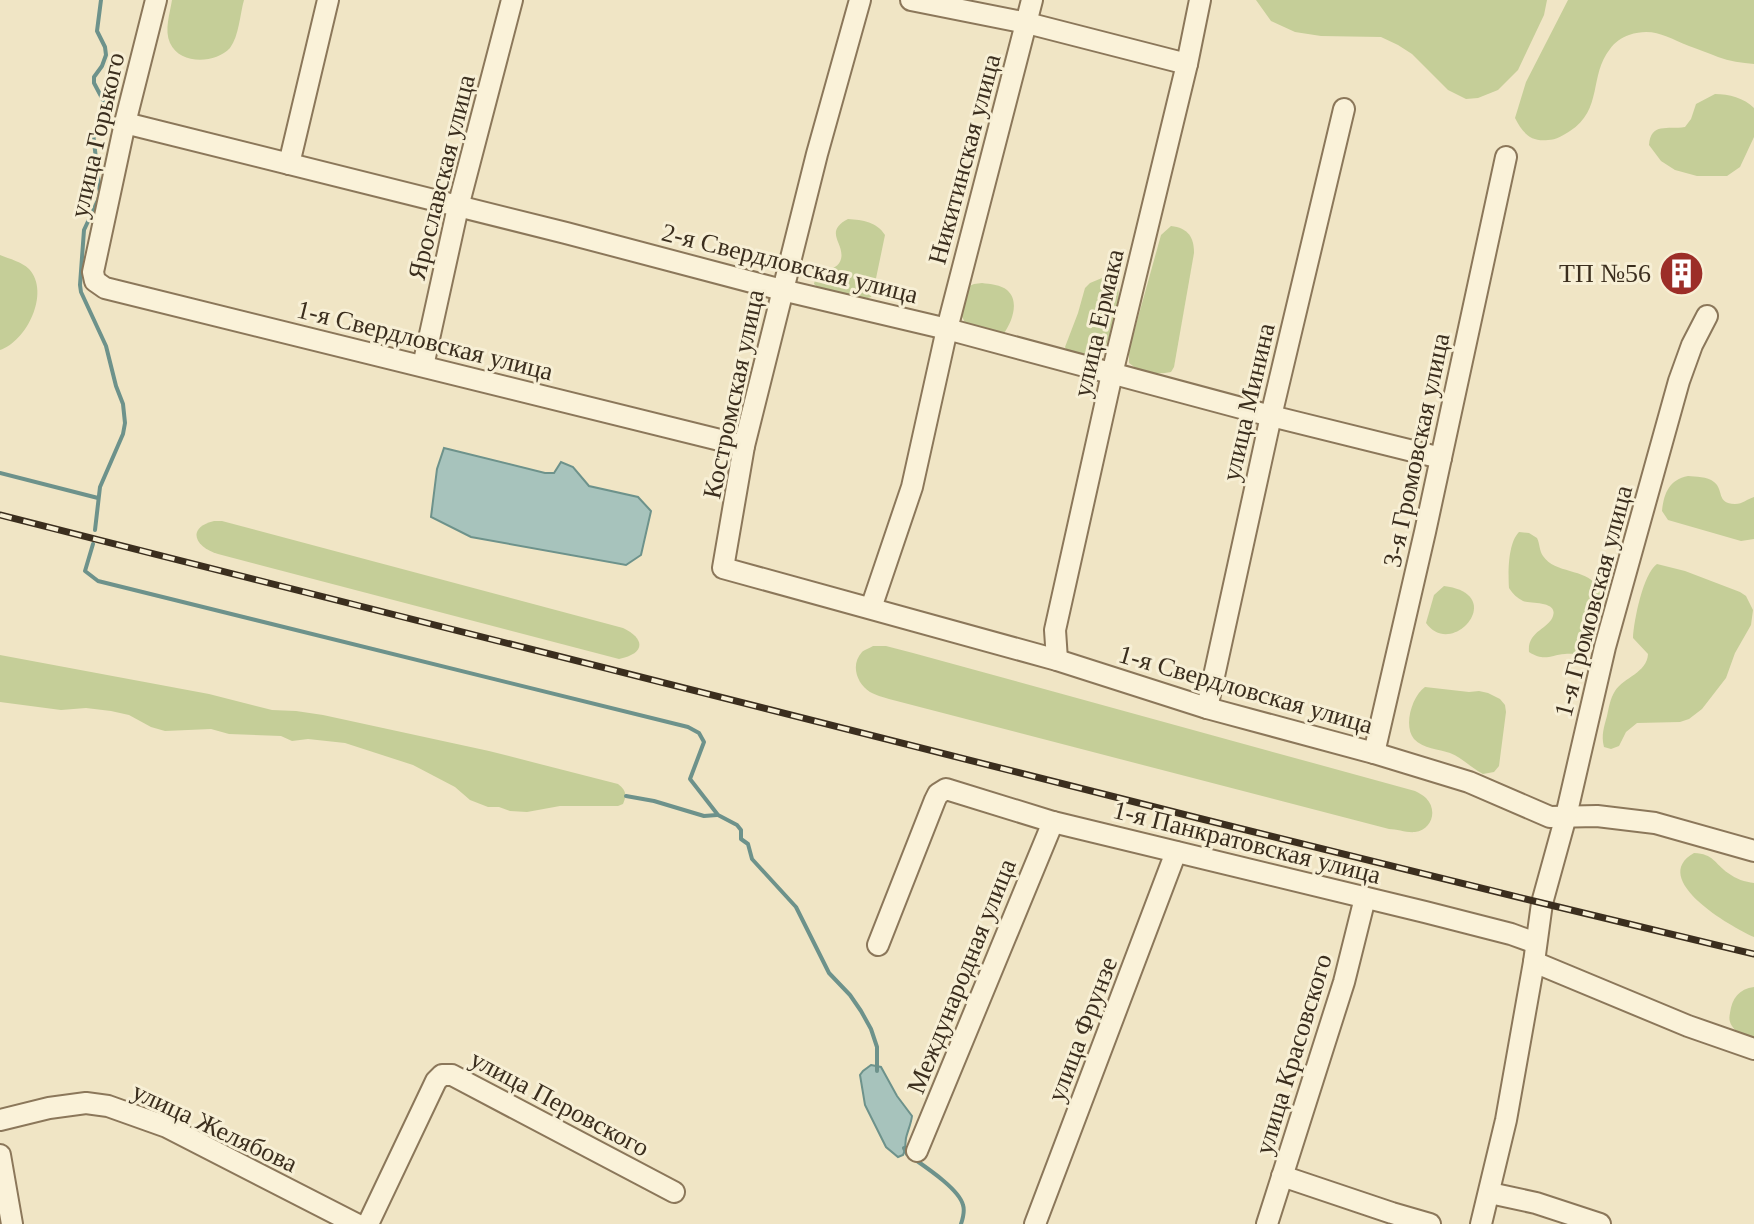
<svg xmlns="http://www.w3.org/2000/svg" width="1754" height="1224" font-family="Georgia,serif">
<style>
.green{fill:#c5ce98}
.water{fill:#a7c3bc;stroke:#6d928b;stroke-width:2}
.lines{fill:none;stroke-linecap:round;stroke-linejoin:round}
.stream{stroke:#6d928b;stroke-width:4}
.minor-casing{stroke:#8b775a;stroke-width:24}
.minor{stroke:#faf2d9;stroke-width:20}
.rail-casing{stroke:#3b2e1e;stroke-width:7}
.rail{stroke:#f7efd5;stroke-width:4;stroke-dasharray:12;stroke-linecap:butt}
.labels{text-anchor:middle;stroke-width:6;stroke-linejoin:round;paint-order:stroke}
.street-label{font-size:26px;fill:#3b2e1e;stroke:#f7efd5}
.poi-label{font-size:26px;fill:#3b2e1e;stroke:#f7efd5;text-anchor:end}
</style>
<rect width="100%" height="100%" fill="#f0e5c5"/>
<g class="green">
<path d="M 172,0 L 244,0 C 240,14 239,36 230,48 C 215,64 180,65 170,43 C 164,30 170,13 172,0 Z"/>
<polygon points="1256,0 1547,0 1544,15 1518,70 1498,90 1478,98 1466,99 1448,90 1412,54 1398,45 1381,37 1321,36 1295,32 1271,21"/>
<path d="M 1568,0 L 1754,0 L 1754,64 C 1742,63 1729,61 1718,57 C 1708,53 1698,49 1689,46 C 1666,37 1654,27 1629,35 C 1622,37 1614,43 1610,49 C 1589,75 1603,110 1570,131 C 1564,135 1556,140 1548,140 C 1530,142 1522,132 1515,118 L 1526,82 Z"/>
<path d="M 1715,94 C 1729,94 1744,98 1754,108 L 1754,137 L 1740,167 L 1727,176 L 1697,176 L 1675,170 L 1661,161 L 1649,145 C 1651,122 1667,130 1685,127 L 1691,119 L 1696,104 Z"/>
<path d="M 848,219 C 863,220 877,222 885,235 L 874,288 L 871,297 C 858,302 825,294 814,284 C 818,264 837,274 841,259 C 845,243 823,232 848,219 Z"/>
<path d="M 1171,226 C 1188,228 1194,237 1194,253 L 1174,367 L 1171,372 C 1156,375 1141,373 1129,363 L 1129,350 L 1161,235 Z"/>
<path d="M 0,255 C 10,259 22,262 29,269 C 51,293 26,342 0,350 Z"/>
<path d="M 1102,278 C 1108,279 1116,281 1118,288 C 1122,303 1108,345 1100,358 L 1094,360 L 1068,353 L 1065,347 L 1078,313 L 1085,288 L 1090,283 Z"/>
<path d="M 982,283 C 990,284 1001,285 1007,290 C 1020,301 1012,322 1004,333 L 997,334 L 966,325 L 960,312 L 967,287 L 974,284 Z"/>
<path d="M 1688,476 C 1696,477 1707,476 1714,482 C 1724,489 1716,504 1735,504 C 1743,504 1747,499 1754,497 L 1754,539 L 1741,541 L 1668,520 L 1662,511 C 1664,493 1669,480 1688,476 Z"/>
<path d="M 214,521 L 222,521 L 623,628 C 646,639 645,654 619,659 L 218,554 C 196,548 185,528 214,521 Z"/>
<path d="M 1519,532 L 1529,533 L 1537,538 C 1540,544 1539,550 1543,556 C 1555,574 1585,568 1597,586 C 1606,599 1596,642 1583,651 C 1577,656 1573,653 1565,654 C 1550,655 1545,662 1529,652 C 1527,631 1549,629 1553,616 C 1558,601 1531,604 1523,601 C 1517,598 1513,594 1509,588 C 1508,572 1508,543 1519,532 Z"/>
<path d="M 1657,564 L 1685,571 L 1740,592 L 1746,596 L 1753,610 L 1751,625 L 1735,653 L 1726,678 L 1702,709 L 1689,719 L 1680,722 L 1637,723 L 1626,732 L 1619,746 L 1611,749 L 1604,747 C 1601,735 1604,727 1607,716 C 1609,707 1610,699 1615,691 C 1624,677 1647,673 1648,654 L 1633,638 C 1634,620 1643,574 1657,564 Z"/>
<path d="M 1444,586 C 1509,594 1452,660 1426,623 L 1434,595 Z"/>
<path d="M 873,646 L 886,646 L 913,653 L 1415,791 C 1419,793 1423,795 1426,798 C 1438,810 1432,830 1415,832 C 1407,833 1397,829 1389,829 L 889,699 C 883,697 875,695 870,692 C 857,684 850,665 862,652 C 864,650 870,648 873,646 Z"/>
<path d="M 0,655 L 209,694 L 272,710 L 296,711 L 323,715 L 489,751 L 618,784 C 626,790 627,795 623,804 L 618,806 L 560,806 L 527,812 L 510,811 L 499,807 L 488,807 L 470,800 L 455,787 L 413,765 L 345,743 L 308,739 L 292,741 L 281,736 L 229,734 L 211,729 L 165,731 L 151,727 L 129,715 L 111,711 L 86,708 L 61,710 L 0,702 Z"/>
<path d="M 1425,687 L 1469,692 L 1479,691 L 1488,693 L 1500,699 L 1505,705 L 1506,712 L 1499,766 L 1494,772 L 1483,774 C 1471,768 1463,758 1450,753 C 1439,749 1423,749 1414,739 C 1403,726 1412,696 1425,687 Z"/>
<path d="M 1694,853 C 1714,854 1714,863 1728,873 C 1736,879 1745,882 1754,883 L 1754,937 C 1731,927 1648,879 1694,853 Z"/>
<path d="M 1754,987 L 1754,1039 C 1746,1036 1736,1033 1732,1026 C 1729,1021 1729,1018 1730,1013 C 1732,998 1739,989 1754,987 Z"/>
</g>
<g class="water">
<polygon points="444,448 545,473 554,473 561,462 573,467 589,486 638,497 651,511 641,555 626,565 471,537 431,517 437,469"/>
<path d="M 871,1065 L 881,1067 L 897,1096 L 912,1116 C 911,1124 908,1130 906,1138 C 905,1144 906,1149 903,1155 L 898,1157 L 886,1147 L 865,1105 L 860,1075 L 863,1071 Z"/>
</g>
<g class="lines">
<g class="stream">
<polyline points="0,473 98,498"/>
<polyline points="95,530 100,487 123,434 125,423 123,404 116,386 106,346 81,292 80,285 84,230 98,200 100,193 93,133 104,112 103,100 94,83 94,77 102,66 106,55 105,47 97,31 101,0"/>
<polyline points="93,544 85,571 98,581 688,727 699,733 704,742 690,779 718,815 737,825 741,830 741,839 748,844 752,859 796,907 829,973 850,995 861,1011 871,1029 877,1047 877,1071"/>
<polyline points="626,796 654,801 704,816 717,815"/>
<path d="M 904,1148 L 907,1154 C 921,1164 959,1188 963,1205 C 965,1211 963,1218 961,1224"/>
</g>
<defs>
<g id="minor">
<polyline points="156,0 125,123 93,272 95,281 105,288 744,446"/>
<polyline points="860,0 817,154 744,446 723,568 1057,660 1207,708 1374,753 1469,782 1550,817 1597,816 1655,823 1754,851"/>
<polyline points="911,0 1027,23 1187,64"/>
<polyline points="125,123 566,233 782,290 947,329 1271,416 1441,458"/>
<polyline points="289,164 328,0"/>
<polyline points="423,366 458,207 512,0"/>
<polyline points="871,608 912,487 947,329 1032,0"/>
<polyline points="1057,660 1055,630 1112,374 1187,64 1200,0"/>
<polyline points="1207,708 1271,416 1344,109"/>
<polyline points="1374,753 1425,532 1506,157"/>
<polyline points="878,945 935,800 938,794 946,789 1053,822 1425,912 1511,934 1536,943"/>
<polyline points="1534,962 1688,1026 1754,1049"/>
<polyline points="0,1120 49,1108 86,1103 108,1106 167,1127 356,1224"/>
<polyline points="917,1151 1053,822"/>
<polyline points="0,1155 12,1224"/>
<polyline points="1282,1176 1392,1213 1430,1224"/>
<polyline points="1490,1193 1536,1203 1600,1224"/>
<polyline points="368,1224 436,1081 442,1075 452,1075 674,1192"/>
<polyline points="1035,1224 1176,852"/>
<polyline points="1267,1224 1344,982 1365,898"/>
<polyline points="1481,1224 1506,1120 1534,962 1542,903 1566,816 1605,647 1679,381 1692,345 1707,316"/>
</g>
</defs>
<use href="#minor" class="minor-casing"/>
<use href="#minor" class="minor"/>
<defs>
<polyline id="rail" points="0,515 1198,818 1542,903 1754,954"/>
</defs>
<use href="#rail" class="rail-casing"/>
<use href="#rail" class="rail"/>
</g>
<defs>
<symbol id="building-disc" viewBox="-11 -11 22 22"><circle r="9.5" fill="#9c2e28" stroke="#f7efd5"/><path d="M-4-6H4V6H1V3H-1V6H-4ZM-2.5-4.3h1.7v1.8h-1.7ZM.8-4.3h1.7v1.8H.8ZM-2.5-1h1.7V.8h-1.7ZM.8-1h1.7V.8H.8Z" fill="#fff"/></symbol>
</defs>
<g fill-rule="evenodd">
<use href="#building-disc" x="1656" y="248" width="51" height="51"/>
</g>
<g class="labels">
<g class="street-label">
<text transform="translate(97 135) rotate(-77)" y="9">улица Горького</text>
<text transform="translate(964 159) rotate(-75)" y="9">Никитинская улица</text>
<text transform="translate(441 177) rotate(-76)" y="9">Ярославская улица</text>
<text transform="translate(790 263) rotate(14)" y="9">2-я Свердловская улица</text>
<text transform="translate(1098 323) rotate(-77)" y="9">улица Ермака</text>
<text transform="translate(425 340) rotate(14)" y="9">1-я Свердловская улица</text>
<text transform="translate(733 394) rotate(-78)" y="9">Костромская улица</text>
<text transform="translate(1248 402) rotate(-77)" y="9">улица Минина</text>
<text transform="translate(1416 450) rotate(-78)" y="9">3-я Громовская улица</text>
<text transform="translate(1593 601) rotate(-75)" y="9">1-я Громовская улица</text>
<text transform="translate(1246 689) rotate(16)" y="9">1-я Свердловская улица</text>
<text transform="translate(1247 842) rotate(14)" y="9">1-я Панкратовская улица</text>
<text transform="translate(961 976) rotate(-68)" y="9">Международная улица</text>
<text transform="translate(1082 1029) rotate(-69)" y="9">улица Фрунзе</text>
<text transform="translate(1293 1054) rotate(-73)" y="9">улица Красовского</text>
<text transform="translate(560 1103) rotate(28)" y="9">улица Перовского</text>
<text transform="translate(215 1127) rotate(25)" y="9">улица Желябова</text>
</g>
<g class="poi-label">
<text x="1651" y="282">ТП №56</text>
</g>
</g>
</svg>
